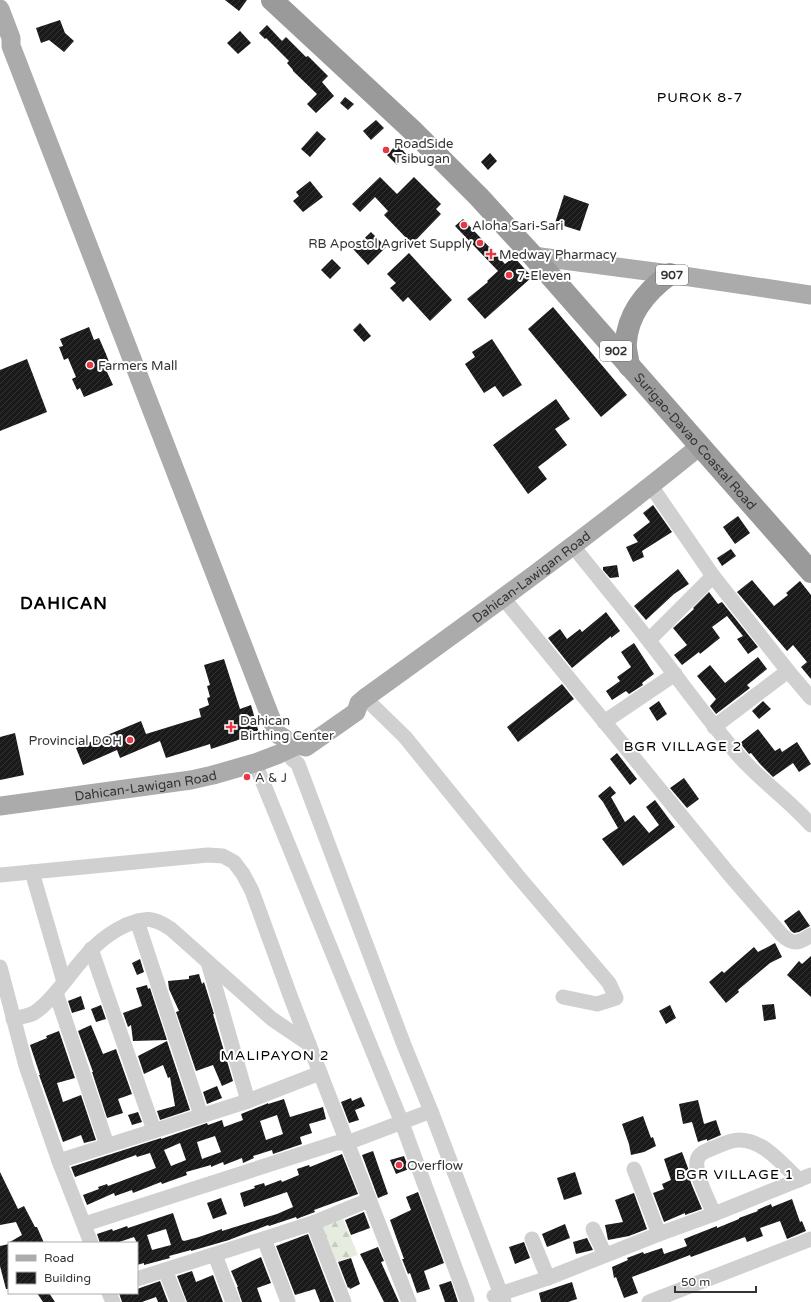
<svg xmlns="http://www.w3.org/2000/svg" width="811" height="1302" font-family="'Varela Round',sans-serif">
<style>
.forest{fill:url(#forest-firs)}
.building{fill:url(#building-hatch);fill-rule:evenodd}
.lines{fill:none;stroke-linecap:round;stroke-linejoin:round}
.minor{stroke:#d0d0d0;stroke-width:15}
.major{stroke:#ababab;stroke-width:19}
.highway{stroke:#9a9a9a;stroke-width:22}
.poi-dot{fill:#e63946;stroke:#fff;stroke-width:1.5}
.labels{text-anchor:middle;stroke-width:4;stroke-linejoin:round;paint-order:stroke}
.shield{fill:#fff;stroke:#707070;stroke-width:1}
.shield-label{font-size:12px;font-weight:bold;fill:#333}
.poi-label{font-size:13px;fill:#333;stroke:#fff;text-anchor:start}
.street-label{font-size:13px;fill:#333;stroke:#fff}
.neighbourhood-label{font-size:14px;letter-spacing:1px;fill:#000;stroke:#fff}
.district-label{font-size:17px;font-weight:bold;letter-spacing:1px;fill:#000;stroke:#fff}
</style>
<defs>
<pattern id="forest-firs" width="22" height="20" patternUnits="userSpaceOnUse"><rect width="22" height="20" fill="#e6ecdf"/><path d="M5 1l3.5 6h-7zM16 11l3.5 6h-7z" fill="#c6cbc0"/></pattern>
<pattern id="building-hatch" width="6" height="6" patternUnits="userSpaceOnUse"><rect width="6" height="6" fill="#1a1a1a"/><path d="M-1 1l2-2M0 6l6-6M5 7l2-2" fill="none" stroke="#333"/></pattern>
</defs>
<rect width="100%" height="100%" fill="#fff"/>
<polygon class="forest" points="340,1212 358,1255 329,1264 313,1223"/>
<g class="building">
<polygon points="225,0 247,0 239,11"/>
<polygon points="60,20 65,33 74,41 64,52 49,40 41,43 36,28"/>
<polygon points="267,25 282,41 286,37 306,57 308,56 328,76 322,82 334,96 316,113 307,104 317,94 293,71 293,70 287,63 289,61 266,38 265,39 259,33"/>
<polygon points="240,31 251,43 238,54 227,43"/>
<polygon points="345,97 354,104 348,110 340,103"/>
<polygon points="376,120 384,128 371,140 363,131"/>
<polygon points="317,131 326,139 310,157 301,149"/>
<polygon points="397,144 407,155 397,165 387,155"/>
<polygon points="490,153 497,161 488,170 481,162"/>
<polygon points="380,177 397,194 414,177 441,204 436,209 441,214 412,244 384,215 388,211 375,197 360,212 352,204"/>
<polygon points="310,181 323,197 303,212 293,201 299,196 296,192"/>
<polygon points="564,195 589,204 580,231 555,223"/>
<polygon points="463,219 505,264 514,257 532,277 485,319 467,299 488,282 487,281 498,271 455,226"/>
<polygon points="371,232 386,247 368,265 353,249"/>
<polygon points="409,253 452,300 430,321 408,297 403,302 390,288 396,283 387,274"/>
<polygon points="332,259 341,268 330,279 321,270"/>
<polygon points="553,307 627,395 601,417 528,329"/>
<polygon points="360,323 371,336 364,342 353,330"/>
<polygon points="89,327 94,340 99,338 106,354 112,370 107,372 113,385 84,397 80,388 77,390 72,379 76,377 68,358 64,360 59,347 63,346 60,339"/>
<polygon points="492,339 522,385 503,397 495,386 484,393 465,364 475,357 472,352"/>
<polygon points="27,359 47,412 0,431 0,370"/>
<polygon points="556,399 570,419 555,429 567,445 538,467 547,479 528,494 493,445"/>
<polygon points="653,505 672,532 642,551 644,557 633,562 626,547 638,542 633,535 650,522 643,513"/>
<polygon points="738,516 750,533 735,544 723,527"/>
<polygon points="731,549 736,556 722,566 717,558"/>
<polygon points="617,565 619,577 610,578 603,570 603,567"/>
<polygon points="678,569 689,584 674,594 646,620 634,606"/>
<polygon points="752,580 774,606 788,595 786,593 800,581 811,595 811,679 801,667 807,662 793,645 787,651 737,592"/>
<polygon points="709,592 718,604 722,602 758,647 748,654 737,639 743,636 727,616 712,627 720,638 700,654 699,652 682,665 674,655 687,645 673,628 694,609 693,608"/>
<polygon points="606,612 620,631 611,638 611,636 572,668 548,638 560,629 567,639 580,629 582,632"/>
<polygon points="634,643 654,674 642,683 643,685 629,694 626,691 612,700 606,691 620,681 617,677 631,667 621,652"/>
<polygon points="758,657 767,669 747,685 750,688 716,714 710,706 716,699 697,676 710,665 725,683"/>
<polygon points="224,659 240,709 251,705 259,733 211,749 210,744 166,758 160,741 120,758 117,750 83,765 76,748 141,721 146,734 201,717 199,709 209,705 207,698 210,697 207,686 210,685 204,665"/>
<polygon points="562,684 574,699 518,742 507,727"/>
<polygon points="659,701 667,714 657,721 649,708"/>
<polygon points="763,701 771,709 759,719 752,711"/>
<polygon points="758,729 775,751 780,748 782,752 797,742 811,764 799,772 793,763 773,777 760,764 751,753 749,754 740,743"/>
<polygon points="15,733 24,775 0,780 0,737"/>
<polygon points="617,753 637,779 630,785 610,759"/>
<polygon points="684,778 699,799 687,808 670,788"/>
<polygon points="610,786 616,793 611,797 625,822 634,815 649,833 659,825 646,807 655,800 675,827 623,866 602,839 618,828 603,802 598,796"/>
<polygon points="799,910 810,926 799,932 794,933 791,931 784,921"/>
<polygon points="775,943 782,957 770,963 738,990 739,992 726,1003 709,982 722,971 724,973 754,947 758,952"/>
<polygon points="811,956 811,997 787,975 799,961 802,964"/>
<polygon points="140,959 144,972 137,975 132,963"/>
<polygon points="199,974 202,984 204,982 214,1014 213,1014 233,1081 222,1086 213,1065 196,1071 176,1012 179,1011 169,989 168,981 189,979 189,976"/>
<polygon points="147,985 148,989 150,988 167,1040 133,1041 131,1025 128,1027 123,1013 142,1006 136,988"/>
<polygon points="81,996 85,1009 72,1013 68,1001"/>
<polygon points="774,1004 776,1019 764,1021 762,1005"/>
<polygon points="101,1005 106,1019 96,1022 91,1009"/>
<polygon points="670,1005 676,1018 666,1024 659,1011"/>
<polygon points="91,1025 103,1054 116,1049 132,1094 118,1099 123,1113 107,1118 92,1072 93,1072 78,1031"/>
<polygon points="59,1031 75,1078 57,1083 63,1102 81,1095 96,1140 84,1143 81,1135 63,1142 39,1075 40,1075 30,1045 47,1038 46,1036"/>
<polygon points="167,1041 190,1110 160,1120 157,1111 175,1106 170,1077 168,1078 163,1065 144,1074 138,1056"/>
<polygon points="217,1086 222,1098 207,1104 203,1092"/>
<polygon points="361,1097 365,1106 355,1110 359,1120 349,1123 341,1102 351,1098 352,1101"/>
<path d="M 284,1099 L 290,1117 L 323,1107 L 326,1119 L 309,1124 L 312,1133 L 300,1137 L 302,1144 L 273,1154 L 272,1150 L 253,1156 L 254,1158 L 243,1163 L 242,1158 L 224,1165 L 223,1162 L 211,1167 L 211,1165 L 186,1172 L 187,1175 L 162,1184 L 161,1182 L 133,1193 L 132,1190 L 115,1196 L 114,1193 L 87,1205 L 83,1195 L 99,1189 L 98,1187 L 107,1184 L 108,1186 L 156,1168 L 150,1153 L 137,1157 L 136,1155 L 75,1177 L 71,1167 L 161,1138 L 161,1139 L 207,1123 L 208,1125 L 222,1120 L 224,1127 L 243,1120 L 241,1114 L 266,1104 L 268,1103 L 268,1104 ZM 277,1115 L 283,1134 L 266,1140 L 260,1121 ZM 215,1136 L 221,1152 L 202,1159 L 197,1142 ZM 180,1143 L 186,1160 L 171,1166 L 164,1150 Z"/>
<polygon points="698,1100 704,1124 716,1120 721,1135 707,1141 707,1139 698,1142 692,1122 683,1124 679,1104"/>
<polygon points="138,1112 142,1122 132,1125 128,1115"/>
<polygon points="643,1116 651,1138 653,1137 656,1146 644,1152 631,1155 629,1144 622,1124"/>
<polygon points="373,1151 388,1194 378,1198 362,1155"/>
<polygon points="682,1152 688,1168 691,1183 702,1209 685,1215 685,1213 664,1222 653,1193 664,1189 662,1184 671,1180 664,1159"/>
<path d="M 342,1154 L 358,1194 L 314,1210 L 315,1212 L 299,1218 L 297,1219 L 296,1217 L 269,1226 L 268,1225 L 229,1240 L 191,1251 L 191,1250 L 169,1256 L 170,1258 L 144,1265 L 144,1263 L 137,1265 L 137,1243 L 134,1237 L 116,1243 L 100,1243 L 97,1234 L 112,1229 L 113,1231 L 127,1226 L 128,1228 L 173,1213 L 182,1240 L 184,1241 L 199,1237 L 222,1229 L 222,1231 L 277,1214 L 293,1207 L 287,1192 L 244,1207 L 240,1193 L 255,1188 L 254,1186 L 264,1183 L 265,1186 L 281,1180 L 282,1182 L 299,1175 L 297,1169 L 309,1165 L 310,1167 ZM 166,1229 L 171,1245 L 152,1250 L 147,1235 Z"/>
<polygon points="404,1156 409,1169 396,1174 390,1160"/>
<polygon points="0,1172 18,1209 24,1206 35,1227 37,1227 44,1243 8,1243 22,1235 16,1222 0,1225"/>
<polygon points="575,1172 582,1194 564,1200 557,1178"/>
<polygon points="418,1192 444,1263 424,1271 430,1289 417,1293 410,1273 408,1274 402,1259 404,1259 390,1220 411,1210 406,1197"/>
<polygon points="634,1193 647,1229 629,1236 608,1240 605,1225 623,1222 615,1200"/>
<polygon points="221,1198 227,1214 213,1219 207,1203"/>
<polygon points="792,1199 800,1222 802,1221 806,1231 787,1239 780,1221 760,1228 763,1236 747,1242 745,1237 691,1257 690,1255 677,1260 632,1277 638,1293 624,1298 616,1277 614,1278 612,1267 628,1260 627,1258 643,1252 644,1254 662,1248 664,1254 687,1246 684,1239 717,1226 717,1228 739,1219 739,1218 758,1211 757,1210 771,1204 772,1207"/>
<polygon points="364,1212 370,1228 351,1235 345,1220"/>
<polygon points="565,1224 570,1238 547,1247 542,1234"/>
<polygon points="308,1234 334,1302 320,1302 315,1289 295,1295 276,1246"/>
<polygon points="587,1238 593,1250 576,1254 573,1242"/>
<polygon points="524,1242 530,1258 515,1264 509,1247"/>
<polygon points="9,1244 9,1289 6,1289 0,1266 0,1246"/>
<polygon points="378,1247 384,1261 381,1262 399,1302 384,1302 360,1254"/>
<polygon points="261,1257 271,1283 257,1288 262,1302 242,1302 237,1287 238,1287 231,1271"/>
<polygon points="351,1258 360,1284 350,1289 349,1287 348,1288 338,1262"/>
<polygon points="192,1271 196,1282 213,1275 223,1302 187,1302 177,1276"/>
<polygon points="160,1281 168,1302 158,1302 156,1297 142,1302 122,1302 119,1293 137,1293 137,1289"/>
<polygon points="451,1281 458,1302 445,1302 439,1285"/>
<polygon points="572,1282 577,1299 568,1302 541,1302 539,1293"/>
<polygon points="37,1293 49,1293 55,1302 43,1302"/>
</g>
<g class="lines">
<g class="minor">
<polyline points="651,486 713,576 788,671 811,698"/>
<path d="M 573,546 C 598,578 625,609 649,641 C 679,679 707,719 739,756 C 761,781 789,800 811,825"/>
<path d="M 504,599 L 729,874 L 781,934 C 792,945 798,944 811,935"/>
<polyline points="649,640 713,576"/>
<polyline points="365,698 405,737 517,875 609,983 616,998 597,1004 563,997"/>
<polyline points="604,722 675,674"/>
<polyline points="714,727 788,671"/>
<polyline points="288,750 292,759 298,764 404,1045 431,1111 504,1302"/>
<polyline points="255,763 402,1123 467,1300"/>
<polyline points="32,872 64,982"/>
<polyline points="0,875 208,855 223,856 234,862 243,874 252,891 291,998 409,1302"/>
<polyline points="137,921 201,1115"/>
<polyline points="91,949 154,1130"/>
<polyline points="208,962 248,1101"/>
<polyline points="0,967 26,1066 59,1161 91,1243"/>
<polyline points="56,993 107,1145"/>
<path d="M 13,1019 C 20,1017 28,1016 34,1013 C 45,1006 54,995 62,985 C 82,960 96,939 126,925 C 146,917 153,917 171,929 L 272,1019 L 309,1044"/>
<polyline points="59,1161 248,1101 320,1073"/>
<polyline points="634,1169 659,1234"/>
<path d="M 714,1214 C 708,1199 695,1176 697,1161 C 698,1153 706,1151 713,1148 C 721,1145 730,1140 739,1140 C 764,1140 782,1164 799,1180"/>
<polyline points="313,1223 344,1302"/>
<polyline points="85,1224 336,1143 347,1143 431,1111"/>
<polyline points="593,1229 605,1255"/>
<polyline points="264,1239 288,1302"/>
<polyline points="532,1239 548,1278"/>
<polyline points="215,1255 233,1302"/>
<polyline points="165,1270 178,1302"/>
<polyline points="137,1279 313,1223 369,1200"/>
<polyline points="109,1293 113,1302"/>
<polyline points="494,1296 548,1278 659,1234 714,1214 811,1175"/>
<polyline points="649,1302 811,1239"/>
</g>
<g class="major">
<polyline points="0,9 11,38 11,46 277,734 284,738"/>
<polyline points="533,256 670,274 811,295"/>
<path id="s1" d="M 0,806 L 191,780 L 213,775 L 255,763 L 279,754 L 298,745 L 306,747 L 356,712 L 359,703 L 365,698 C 479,616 592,534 700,446"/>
</g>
<g class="highway">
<path id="s2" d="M 272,0 L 412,130 L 479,197 L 533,256 L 811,572"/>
<path d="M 629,366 C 628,358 625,349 626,342 C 628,313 648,290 670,274"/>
</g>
</g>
<g class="poi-dot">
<circle cx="386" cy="150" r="4"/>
<circle cx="464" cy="225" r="4"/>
<circle cx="480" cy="243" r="4"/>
<path d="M489 248h4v4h4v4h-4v4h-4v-4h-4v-4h4z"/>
<circle cx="509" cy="275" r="4"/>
<circle cx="90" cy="365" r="4"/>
<path d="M229 721h4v4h4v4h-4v4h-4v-4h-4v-4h4z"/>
<circle cx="130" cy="740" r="4"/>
<circle cx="247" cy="777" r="4"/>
<circle cx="399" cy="1165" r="4"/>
</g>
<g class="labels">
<g class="shield">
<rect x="656" y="265" width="32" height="20" rx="3"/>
<rect x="600" y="341" width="32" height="20" rx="3"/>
</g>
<g class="shield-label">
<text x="672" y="279">907</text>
<text x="616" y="355">902</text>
</g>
<g class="poi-label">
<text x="394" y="148">RoadSide<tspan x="394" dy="15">Tsibugan</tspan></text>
<text x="472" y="230">Aloha Sari-Sari</text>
<text x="472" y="248" text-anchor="end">RB Apostol Agrivet Supply</text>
<text x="499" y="259">Medway Pharmacy</text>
<text x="517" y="280">7-Eleven</text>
<text x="98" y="370">Farmers Mall</text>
<text x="240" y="725">Dahican<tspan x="240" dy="15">Birthing Center</tspan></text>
<text x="122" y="745" text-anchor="end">Provincial DOH</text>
<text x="255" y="782">A &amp; J</text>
<text x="407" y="1170">Overflow</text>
</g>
<g class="street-label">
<text dy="5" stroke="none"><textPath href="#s2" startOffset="612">Surigao-Davao Coastal Road</textPath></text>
<text dy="5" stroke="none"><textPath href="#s1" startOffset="598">Dahican-Lawigan Road</textPath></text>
<text dy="5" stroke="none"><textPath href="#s1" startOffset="147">Dahican-Lawigan Road</textPath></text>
</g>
<g class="neighbourhood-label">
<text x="700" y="102">PUROK 8-7</text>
<text x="683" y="751">BGR VILLAGE 2</text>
<text x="275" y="1060">MALIPAYON 2</text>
<text x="735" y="1179">BGR VILLAGE 1</text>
</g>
<g class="district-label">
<text x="64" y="609">DAHICAN</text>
</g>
</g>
<rect x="8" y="1242" width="130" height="52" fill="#ffffff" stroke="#adadad"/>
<rect x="16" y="1255" width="20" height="6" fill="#ababab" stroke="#adadad"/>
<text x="44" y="1262" font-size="12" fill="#333333">Road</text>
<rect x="16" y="1272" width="20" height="12" fill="url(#building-hatch)" stroke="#adadad"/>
<text x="44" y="1282" font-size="12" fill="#333333">Building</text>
<path d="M675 1286v6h81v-6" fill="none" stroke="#333333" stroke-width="2"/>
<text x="681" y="1286" font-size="12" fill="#333333" stroke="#ffffff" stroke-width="3" paint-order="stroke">50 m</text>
</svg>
